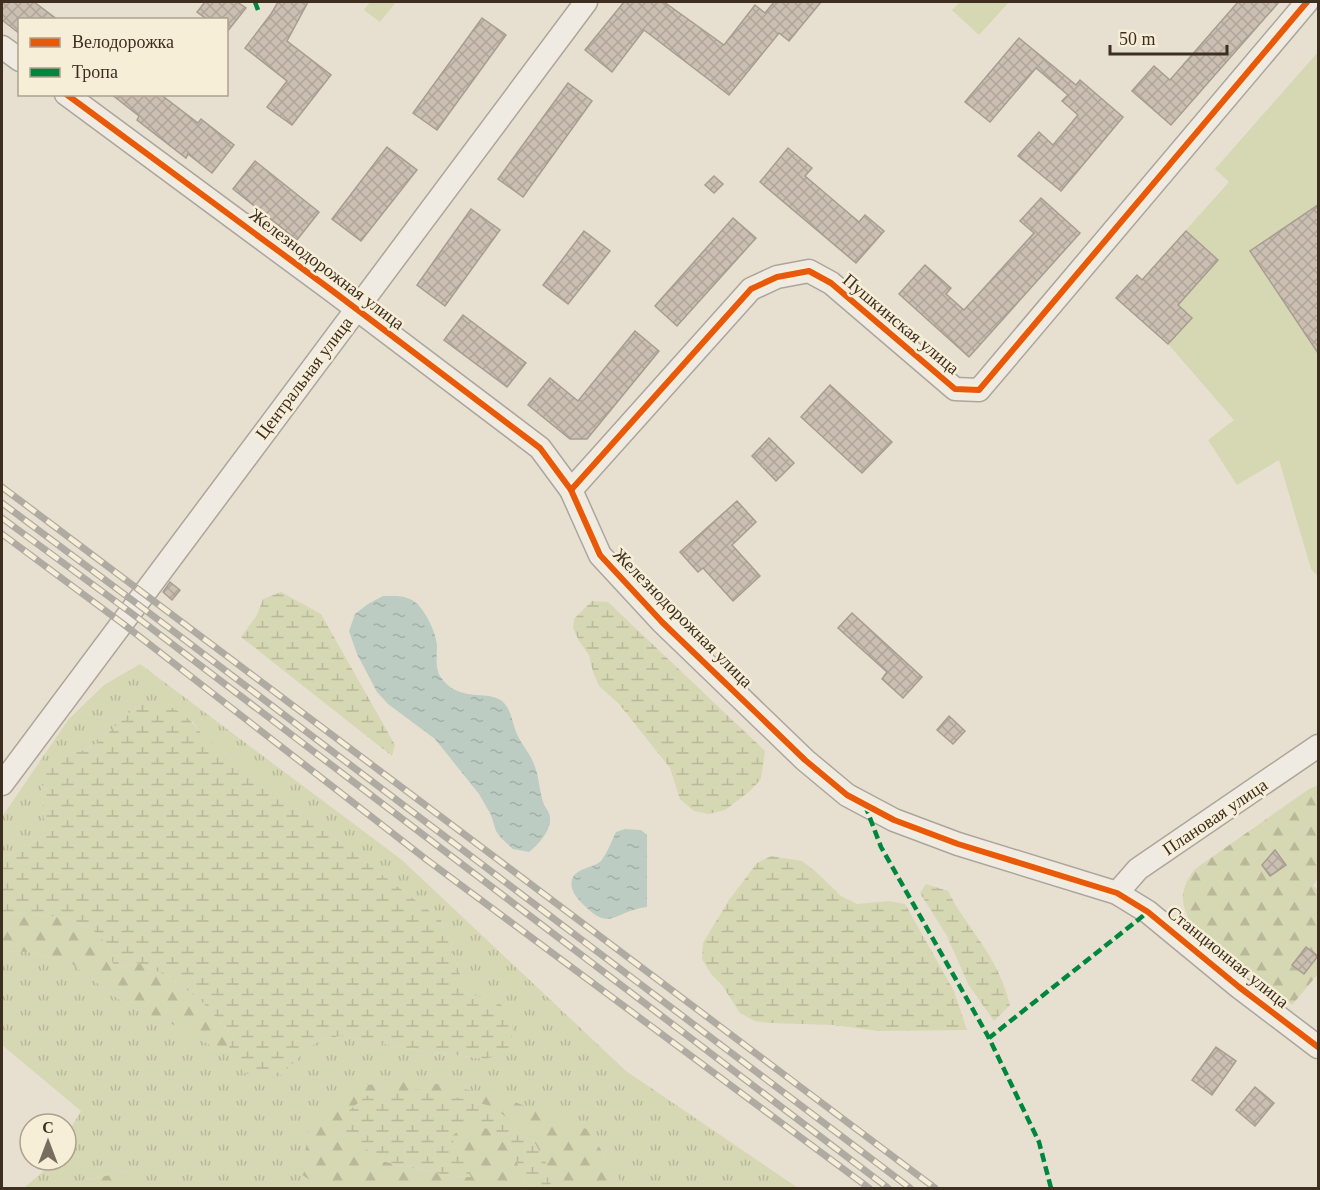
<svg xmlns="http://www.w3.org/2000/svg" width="1320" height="1190" font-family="'Times New Roman',serif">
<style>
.grass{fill:url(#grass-tufts)}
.forest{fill:url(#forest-firs)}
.wetland{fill:url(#wetland-marsh)}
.park{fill:#d6d7b3}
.water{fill:url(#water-ripples)}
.building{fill:url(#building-cross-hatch);stroke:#a89c90;stroke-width:1.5}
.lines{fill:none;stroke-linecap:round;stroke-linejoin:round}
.minor-casing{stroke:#ada599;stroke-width:25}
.minor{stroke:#efebe3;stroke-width:22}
.rail-casing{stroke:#afaaa2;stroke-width:7}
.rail{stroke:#f7eed8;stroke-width:4.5;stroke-dasharray:14;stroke-linecap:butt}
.quiet{stroke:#00873e;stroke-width:4.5;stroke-dasharray:9 4.5;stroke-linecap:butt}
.cycleway-casing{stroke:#f7eed8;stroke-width:10}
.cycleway{stroke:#e8590c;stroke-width:6}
.labels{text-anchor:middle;stroke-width:5;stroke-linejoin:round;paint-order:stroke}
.street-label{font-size:18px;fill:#3d2e20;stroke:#f7eed8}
</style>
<defs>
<pattern id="grass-tufts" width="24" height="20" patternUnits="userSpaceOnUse" patternTransform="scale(1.5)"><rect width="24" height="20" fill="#d6d7b3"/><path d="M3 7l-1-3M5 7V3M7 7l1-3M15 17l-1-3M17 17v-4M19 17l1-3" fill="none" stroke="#b9b99a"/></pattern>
<pattern id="forest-firs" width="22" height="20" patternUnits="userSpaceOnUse" patternTransform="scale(1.5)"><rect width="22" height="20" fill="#d6d7b3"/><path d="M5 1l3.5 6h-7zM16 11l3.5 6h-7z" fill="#b9b99a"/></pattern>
<pattern id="wetland-marsh" width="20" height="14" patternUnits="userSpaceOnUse" patternTransform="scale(1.5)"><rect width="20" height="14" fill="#d6d7b3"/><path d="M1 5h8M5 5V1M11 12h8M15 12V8" fill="none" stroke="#b9b99a"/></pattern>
<pattern id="water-ripples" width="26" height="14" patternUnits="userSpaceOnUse" patternTransform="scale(1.5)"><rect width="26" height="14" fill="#bcccc2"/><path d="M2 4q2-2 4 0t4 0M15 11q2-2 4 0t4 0" fill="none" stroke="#a2b0a6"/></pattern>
<pattern id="building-cross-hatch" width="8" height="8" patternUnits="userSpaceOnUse" patternTransform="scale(1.5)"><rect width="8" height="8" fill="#cbbfb2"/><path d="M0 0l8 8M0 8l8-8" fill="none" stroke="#afa499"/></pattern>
</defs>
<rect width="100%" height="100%" fill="#e7e0d1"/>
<polygon class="grass" points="140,664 402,860 626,1071 798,1188 624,1188 589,1130 301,1174 321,1188 139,1188 129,1171 68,1184 63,1188 24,1188 46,1169 52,1160 66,1160 66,1136 81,1111 2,1045 2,951 28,952 71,963 120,1000 136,1009 172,1024 212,1046 229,1046 232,1058 281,1075 309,1047 323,1039 341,1036 412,1049 485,1059 494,1000 467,994 441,920 203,736 193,722 144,701 127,715 100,741 85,750 70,753 41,787 44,820 43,837 2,858 2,817 68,720 104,685"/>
<g class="forest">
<path d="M 1318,785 L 1318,878 L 1313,886 L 1318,890 L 1318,974 L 1292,1005 L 1195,930 C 1181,906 1177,892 1195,869 L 1309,789 Z"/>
<path d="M 2,913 C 33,914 90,913 107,946 C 110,951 111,958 113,964 L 122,967 L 139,963 L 172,978 L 202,1002 L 234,1037 L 229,1046 L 212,1046 L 172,1024 L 136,1009 L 120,1000 L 71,963 L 28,952 L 2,951 Z"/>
<polygon points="420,1081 496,1095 589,1130 624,1188 550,1188 551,1174 531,1136 491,1106 382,1161 450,1176 470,1177 451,1136 471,1121 508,1139 527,1188 321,1188 301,1174 310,1125 353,1086"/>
<polygon points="129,1171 139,1188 63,1188 68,1184"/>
</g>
<g class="wetland">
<polygon points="281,592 321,614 395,745 392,756 241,637 257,615 263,599"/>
<polygon points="592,601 608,602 765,751 761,779 750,791 725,810 709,814 694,811 680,799 670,768 619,704 599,686 593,672 589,655 579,641 573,628 574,619"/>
<path d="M 144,701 C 172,704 187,713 203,736 L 441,920 L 467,994 C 475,996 486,997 494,1000 C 515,1011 517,1036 506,1053 L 485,1059 L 412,1049 L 341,1036 L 323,1039 L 309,1047 L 281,1075 L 272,1078 L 258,1077 L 245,1073 L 232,1058 L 229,1046 L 234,1037 L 202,1002 L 172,978 L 139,963 L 122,967 L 113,964 C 111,958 110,951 107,946 C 90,913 33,914 2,913 L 2,858 L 43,837 L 44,820 L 41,787 L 47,770 L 70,753 L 85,750 L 100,741 L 127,715 Z"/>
<polygon points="771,856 802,861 815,871 841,896 857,904 889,901 905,904 954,991 967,1030 879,1031 833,1025 769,1023 755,1021 740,1013 722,985 711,974 702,959 703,943 729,900 757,863"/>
<path d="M 926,884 L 948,891 C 962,920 986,944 999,974 C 1004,984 1007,995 1010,1005 L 994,1021 L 968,984 L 947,936 L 920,893 Z"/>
<polygon points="422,1089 491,1106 531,1136 552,1174 550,1188 527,1188 508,1139 471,1121 451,1137 471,1177 450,1176 382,1161 344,1133 345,1114 366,1096"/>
</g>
<g class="park">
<polygon points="370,2 396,2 380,22 364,10"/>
<polygon points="960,2 1009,2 979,35 952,10"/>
<polygon points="1318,52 1318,576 1311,569 1279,460 1237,485 1208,440 1234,420 1168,344 1116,298 1137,275 1142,279 1229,182 1215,169"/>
</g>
<g class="water">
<path d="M 383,596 C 392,596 402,595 410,599 C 423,604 436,632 437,645 C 437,654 435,668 440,676 C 458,704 487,689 502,701 C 512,710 512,723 517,734 C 521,744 529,752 533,762 C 539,774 539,789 543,802 C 545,808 550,812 550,818 C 551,831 538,845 529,852 L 513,849 L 501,838 L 496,831 L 491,815 L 479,794 L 435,739 L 388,704 L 377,692 L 357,654 L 349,631 L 355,614 L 368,604 Z"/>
<path d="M 625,829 L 641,830 L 647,835 L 647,907 C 610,912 611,935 578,899 C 573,893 569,884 573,877 C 578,868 593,868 601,861 C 608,852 611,842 616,832 Z"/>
</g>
<g class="building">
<polygon points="2,2 34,2 58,20 20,20 20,34 2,20"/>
<polygon points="205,2 237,2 246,8 226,33 226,20 208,20 197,12"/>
<polygon points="278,2 308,2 287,41 331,75 292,125 267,107 287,81 245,48 271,14"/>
<polygon points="624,2 664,2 724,45 755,5 765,13 774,2 821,2 789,41 779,33 729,95 644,30 612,72 585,50"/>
<polygon points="1238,2 1279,2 1171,125 1132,91 1154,66 1170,80"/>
<polygon points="482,18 506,35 437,130 413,113"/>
<polygon points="1019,38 1076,85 1080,80 1123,117 1061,191 1018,156 1039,132 1053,145 1078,115 1062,101 1068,95 1036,68 990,122 965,102"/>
<polygon points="568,83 592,101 523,197 498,179"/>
<polygon points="111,94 160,94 198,123 201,119 234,145 212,173 188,154 186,158 137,120 139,116"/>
<polygon points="387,147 417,170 361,241 332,219"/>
<polygon points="788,148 812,168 805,176 859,222 865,215 884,231 856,263 760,182"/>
<polygon points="255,161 319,212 297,240 233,189"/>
<polygon points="714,176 723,184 714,193 705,185"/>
<polygon points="1041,198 1080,233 969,357 899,294 925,265 951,288 946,294 964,310 1034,233 1020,221"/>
<polygon points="1318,205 1318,353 1250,251"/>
<polygon points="471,209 500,230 445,306 417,285"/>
<polygon points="733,218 756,238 677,326 655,306"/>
<polygon points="584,231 610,251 568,304 543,285"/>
<polygon points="1186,231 1218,260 1178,305 1192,318 1168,344 1116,298 1137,275 1142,280"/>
<polygon points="463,315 526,363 507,387 444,340"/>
<polygon points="635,331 659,351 587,439 570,439 528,405 550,378 578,401"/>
<polygon points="830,385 892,442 862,473 801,417"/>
<polygon points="769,438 794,463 776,481 752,456"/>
<polygon points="737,501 756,522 732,545 760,576 733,601 703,568 698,572 680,552"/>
<polygon points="170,582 180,590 172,600 163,592"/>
<polygon points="852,613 922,677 903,698 882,679 887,672 838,628"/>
<polygon points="949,716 965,731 953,744 937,730"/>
<polygon points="1275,850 1286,865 1270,876 1262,865"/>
<polygon points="1306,947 1318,956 1304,974 1292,965"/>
<polygon points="1216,1047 1236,1061 1212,1095 1192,1080"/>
<polygon points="1255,1087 1274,1103 1255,1126 1236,1110"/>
</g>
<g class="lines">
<defs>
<g id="minor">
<polyline points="2,47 20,60"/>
<polyline points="66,94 334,292 540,448 571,490 600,555 662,622 805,760 847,795 894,820 958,844 1117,893 1148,912 1239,987 1318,1047"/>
<polyline points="571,490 751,289 777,277 809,271 831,283 955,389 979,390 1307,2"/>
<polyline points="2,784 586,2"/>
<polyline points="1117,893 1138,869 1318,746"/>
</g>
</defs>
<use href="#minor" class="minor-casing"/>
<use href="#minor" class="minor"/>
<defs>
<g id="rail">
<polyline points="2,487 935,1188"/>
<polyline points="2,503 136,603 910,1188"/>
<polyline points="2,518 130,612 888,1188"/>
<polyline points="2,534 122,623 427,860 869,1188"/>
</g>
</defs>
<use href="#rail" class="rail-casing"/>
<use href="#rail" class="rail"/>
<g class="quiet">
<polyline points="255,2 258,10"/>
<polyline points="865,805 881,847 989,1038"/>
<polyline points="1051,1188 1039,1142 989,1038 1148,912"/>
</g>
<defs>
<g id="cycleway">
<polyline points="66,94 334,292 540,448 571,490 600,555 662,622 805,760 847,795 894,820 958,844 1117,893 1148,912 1239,987 1318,1047"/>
<polyline points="571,490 751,289 777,277 809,271 831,283 955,389 979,390 1307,2"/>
</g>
</defs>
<use href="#cycleway" class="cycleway-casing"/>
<use href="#cycleway" class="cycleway"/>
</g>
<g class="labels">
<g class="street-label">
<text transform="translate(327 269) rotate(37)" y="6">Железнодорожная улица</text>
<text transform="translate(901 324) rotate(40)" y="6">Пушкинская улица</text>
<text transform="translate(304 378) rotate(-53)" y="6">Центральная улица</text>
<text transform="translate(683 618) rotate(45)" y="6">Железнодорожная улица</text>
<text transform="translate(1215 817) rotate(-34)" y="6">Плановая улица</text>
<text transform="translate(1228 957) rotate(39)" y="6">Станционная улица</text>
</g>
</g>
<rect width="1320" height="1190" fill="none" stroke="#3d2e20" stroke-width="6"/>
<rect x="18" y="18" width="210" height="78" fill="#f7eed8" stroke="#ada18e" stroke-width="1.5"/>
<rect x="30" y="38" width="30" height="9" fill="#e8590c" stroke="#ada18e" stroke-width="1.5"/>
<text x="72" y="48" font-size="18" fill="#3d2e20">Велодорожка</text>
<rect x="30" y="68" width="30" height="9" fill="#00873e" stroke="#ada18e" stroke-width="1.5"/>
<text x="72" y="78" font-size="18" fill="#3d2e20">Тропа</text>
<g transform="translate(48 1142)"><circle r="28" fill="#f7eed8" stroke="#ada18e" stroke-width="1.5"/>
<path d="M0-4.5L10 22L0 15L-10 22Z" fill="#786c5e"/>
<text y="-9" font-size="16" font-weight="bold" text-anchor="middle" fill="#3d2e20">С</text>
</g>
<path d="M1110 45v9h117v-9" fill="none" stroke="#3d2e20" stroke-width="3"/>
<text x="1119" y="45" font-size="18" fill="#3d2e20" stroke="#f7eed8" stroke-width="4.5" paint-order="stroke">50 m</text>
</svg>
